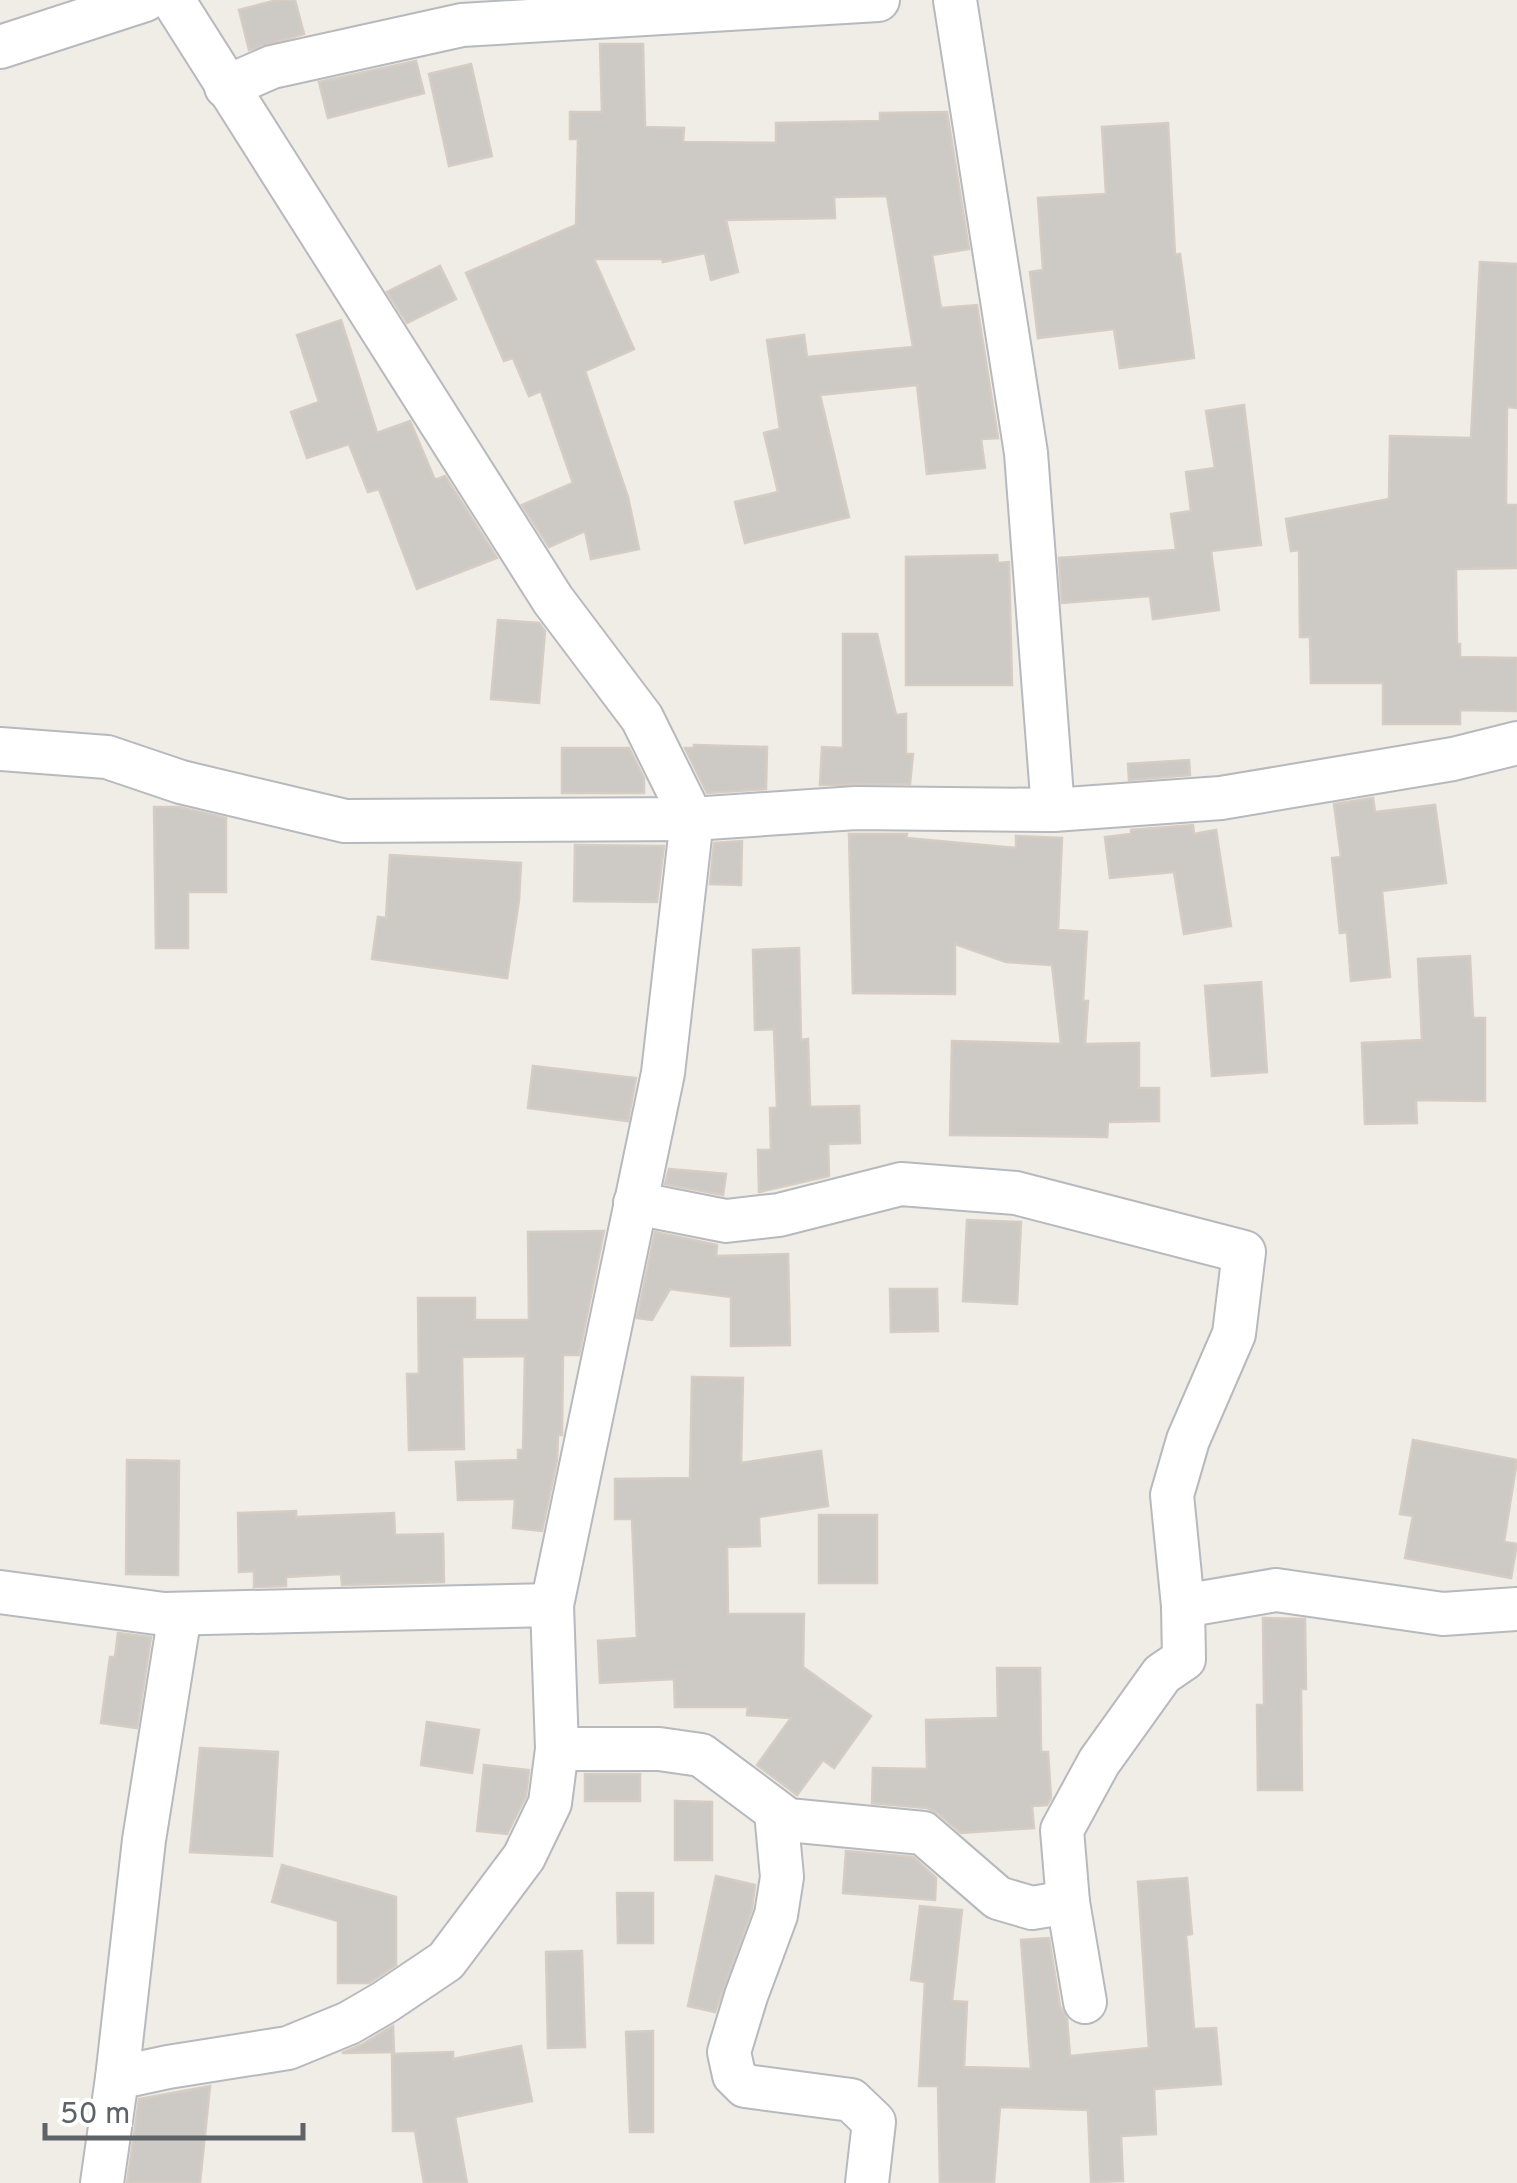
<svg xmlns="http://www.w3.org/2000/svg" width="1517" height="2183" font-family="Overpass,sans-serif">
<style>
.building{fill:#cdc9c5;stroke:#d5ccc4;stroke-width:2.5}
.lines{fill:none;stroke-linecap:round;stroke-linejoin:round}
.minor-casing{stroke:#b6b9bd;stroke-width:46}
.minor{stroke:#fff;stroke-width:42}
</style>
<rect width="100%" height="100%" fill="#f0ece6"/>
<g class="building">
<polygon points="277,0 295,0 304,34 249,50 239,10"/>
<polygon points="600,44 643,44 645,127 684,128 683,142 776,143 776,123 880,121 880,113 947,112 969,249 932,255 941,308 977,305 998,438 981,439 985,468 927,474 917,385 820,395 849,517 745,543 735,502 778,492 764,433 780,429 767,340 804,335 807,357 913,347 887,196 834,197 835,218 726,220 738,272 711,280 705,253 663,262 662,259 594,259 634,349 585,371 628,497 639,549 591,559 585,531 549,547 522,505 573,483 541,391 529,396 513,358 504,361 466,273 576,225 578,139 570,139 570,112 602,112"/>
<polygon points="416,61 424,93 328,118 319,82"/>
<polygon points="471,64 492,156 449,166 429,74"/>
<polygon points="1168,123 1175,255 1180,254 1194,358 1120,368 1114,329 1038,338 1030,272 1043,270 1038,198 1106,194 1102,127"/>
<polygon points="1480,262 1517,264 1517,408 1507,407 1506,505 1517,505 1517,568 1456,569 1457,644 1460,644 1460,657 1517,658 1517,711 1460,710 1460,724 1383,724 1383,683 1311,683 1310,637 1300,637 1299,550 1291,551 1286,519 1389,499 1390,436 1471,438"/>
<polygon points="440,266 456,299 407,323 387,292"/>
<polygon points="341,320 377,433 410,421 435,480 445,476 497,558 417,589 379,489 368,492 349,444 307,458 291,412 319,402 297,335"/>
<polygon points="1244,405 1261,545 1211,551 1219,610 1153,619 1150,596 1062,603 1059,558 1176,550 1171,514 1191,511 1186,472 1215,468 1206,411"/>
<polygon points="997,555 998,563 1009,562 1012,685 906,685 906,557"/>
<polygon points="498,620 539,623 545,631 539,703 491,699"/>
<polygon points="843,634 877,634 896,715 906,714 906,754 913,754 910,784 820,785 822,747 843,748"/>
<polygon points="694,745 767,747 766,789 707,793 685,748 694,748"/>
<polygon points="562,748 629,748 644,778 644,793 562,793"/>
<polygon points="1189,760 1190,775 1129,780 1128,764"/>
<polygon points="1373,798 1375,812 1435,805 1446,883 1382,891 1390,977 1351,981 1347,932 1340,933 1332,858 1341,857 1334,804"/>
<polygon points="154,807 179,807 226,818 226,892 188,892 188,948 156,948"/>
<polygon points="1193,825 1194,834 1216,830 1231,926 1184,934 1174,872 1110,878 1105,837 1131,834 1131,830"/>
<polygon points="849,834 907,834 906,838 1016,848 1016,836 1062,838 1058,930 1087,932 1083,1001 1088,1001 1085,1044 1139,1043 1139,1088 1159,1088 1159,1121 1108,1122 1107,1137 950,1135 952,1041 1061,1044 1052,965 1006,962 955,944 955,994 853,993"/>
<polygon points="742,841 741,885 710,884 714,843"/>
<polygon points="575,845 664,846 657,902 574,901"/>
<polygon points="390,855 521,863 519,900 507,978 372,959 378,917 386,918"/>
<polygon points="799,948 801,1040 808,1039 810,1107 859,1106 860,1143 828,1144 829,1176 759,1192 758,1150 771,1150 770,1108 777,1108 774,1029 755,1030 753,950"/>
<polygon points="1470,956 1473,1018 1485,1018 1485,1101 1416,1100 1417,1123 1365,1124 1362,1043 1422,1040 1418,959"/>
<polygon points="1261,982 1267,1072 1212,1076 1205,986"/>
<polygon points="533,1066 636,1078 628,1121 528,1108"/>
<polygon points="669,1169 726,1174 723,1195 665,1184"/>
<polygon points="967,1220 1021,1222 1017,1304 963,1301"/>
<polygon points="604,1231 579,1355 563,1355 562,1435 558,1435 557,1460 542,1531 513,1528 515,1499 458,1500 456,1462 518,1460 518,1450 523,1450 525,1356 462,1357 464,1449 409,1450 407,1374 419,1374 418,1298 475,1298 475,1320 529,1320 528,1232"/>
<polygon points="655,1232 717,1245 716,1256 788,1254 790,1345 731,1346 731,1297 670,1289 652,1320 637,1318"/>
<polygon points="890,1289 937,1289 938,1331 891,1332"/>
<polygon points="692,1377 743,1378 741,1463 821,1451 828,1506 759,1517 760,1546 727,1547 728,1614 804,1614 803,1667 871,1716 834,1768 823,1760 797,1795 757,1765 791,1718 747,1715 748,1707 675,1707 674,1679 600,1683 598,1641 637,1638 632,1519 615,1519 615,1479 690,1478"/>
<polygon points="1413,1440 1517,1460 1504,1542 1517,1544 1511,1578 1405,1558 1413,1516 1400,1514"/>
<polygon points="127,1460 179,1461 178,1575 126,1574"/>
<polygon points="296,1511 296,1517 394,1513 395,1535 443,1534 444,1582 342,1585 341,1574 286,1577 286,1586 254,1587 254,1571 239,1572 238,1513"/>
<rect x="819" y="1515" width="58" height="68"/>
<polygon points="1263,1618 1305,1619 1306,1689 1301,1689 1302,1790 1258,1790 1257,1705 1264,1705"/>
<polygon points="118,1633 151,1637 137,1728 101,1723 110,1657 115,1657"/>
<polygon points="997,1668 1040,1668 1041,1752 1048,1752 1051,1798 1047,1805 1032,1806 1034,1828 961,1833 939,1814 927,1808 872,1803 873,1768 927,1769 926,1720 998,1718"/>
<polygon points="427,1722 479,1730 472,1773 421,1765"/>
<polygon points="200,1748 278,1752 272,1856 190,1852"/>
<polygon points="484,1765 529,1770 526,1796 507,1834 477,1831"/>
<rect x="585" y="1774" width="55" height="27"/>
<polygon points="675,1801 712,1802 712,1860 675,1860"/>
<polygon points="846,1851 913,1857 936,1878 935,1900 843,1893"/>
<polygon points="282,1865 396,1897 396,1965 369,1983 338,1983 338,1921 272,1902"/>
<polygon points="716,1876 755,1885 752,1909 715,2012 688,2006"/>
<polygon points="1187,1878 1192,1934 1186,1935 1194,2029 1216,2028 1221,2084 1154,2089 1156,2134 1121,2136 1123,2181 1091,2182 1088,2110 1000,2107 994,2183 940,2183 938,2086 919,2086 925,1982 911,1980 920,1906 962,1910 952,2001 967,2002 964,2067 1031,2069 1021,1940 1049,1938 1060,2006 1067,2019 1070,2056 1149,2048 1138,1882"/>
<polygon points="617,1893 653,1893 653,1943 618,1943"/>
<polygon points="582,1951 585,2047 548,2048 546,1952"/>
<polygon points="393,2026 394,2052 342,2053 361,2045"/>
<polygon points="653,2031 653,2132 630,2132 626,2032"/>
<polygon points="521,2046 532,2101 455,2117 467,2183 424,2183 415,2131 393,2131 392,2054 453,2052 453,2059"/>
<polygon points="210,2086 200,2183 127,2183 139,2099"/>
</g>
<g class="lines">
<defs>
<g id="minor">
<polyline points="955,0 1026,453 1053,810"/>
<polyline points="0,47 145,0"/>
<polyline points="226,87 272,67 462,25 878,0"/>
<polyline points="0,749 107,757 181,782 345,821 692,819 856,808 1053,810 1221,798 1453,759 1517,743"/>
<polyline points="635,1203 726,1221 779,1215 901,1184 1016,1193 1244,1252 1234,1334 1188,1440 1172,1495 1183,1606 1184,1659 1162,1674 1099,1762 1062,1830 1068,1902 1085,2002"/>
<polyline points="0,1592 164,1614 552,1605"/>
<polyline points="1183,1606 1276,1590 1443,1614 1517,1609"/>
<polyline points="557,1749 659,1749 701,1755 788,1820 923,1833 998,1898 1032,1908 1068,1902"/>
<polyline points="776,1812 782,1877 776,1915 746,1996 729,2052 734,2075 745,2086 851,2100 874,2122 867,2183"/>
<polyline points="117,2078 144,1840 180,1614"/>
<polyline points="102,2183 117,2078 168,2067 288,2048 349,2023 385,2002 446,1961 524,1857 550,1803 557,1749 552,1605 663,1073 692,819 642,718 553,600 173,0"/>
</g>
</defs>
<use href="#minor" class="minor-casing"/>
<use href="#minor" class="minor"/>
</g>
<path d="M45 2123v15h258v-15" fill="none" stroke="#5d6366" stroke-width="5"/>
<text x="60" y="2123" font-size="30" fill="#5d6366" stroke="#ffffff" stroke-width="8" paint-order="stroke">50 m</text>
</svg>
